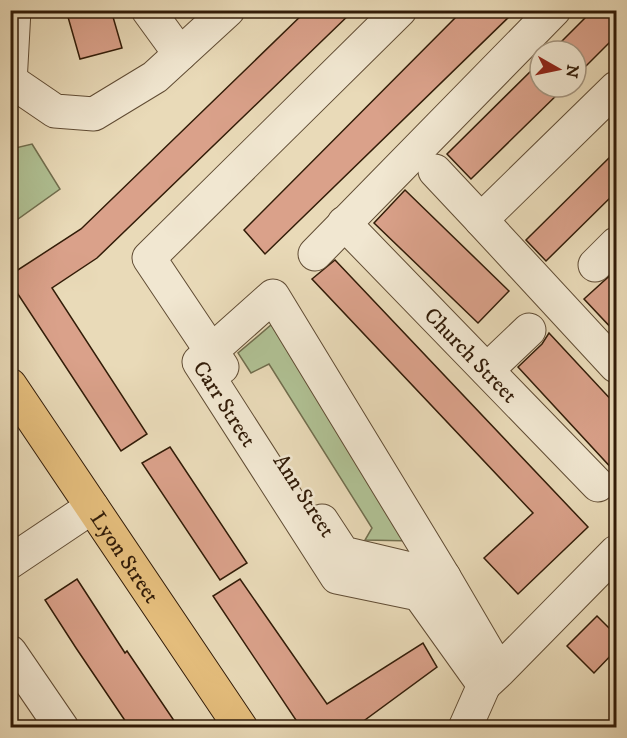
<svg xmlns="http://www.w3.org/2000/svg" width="627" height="738" font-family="'IM FELL DW Pica',serif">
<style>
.green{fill:#b0c194;stroke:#716e4e;stroke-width:1.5}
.building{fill:#daa18a;stroke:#321c08;stroke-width:1.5}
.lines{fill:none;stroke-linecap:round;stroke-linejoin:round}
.minor-casing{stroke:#604c34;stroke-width:35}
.major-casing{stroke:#321c08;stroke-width:35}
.minor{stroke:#f1e7d1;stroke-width:33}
.major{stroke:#e4bd7c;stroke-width:33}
.labels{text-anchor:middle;stroke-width:5;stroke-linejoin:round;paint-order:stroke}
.street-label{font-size:22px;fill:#321c08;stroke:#f1e7d1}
</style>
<rect width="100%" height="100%" fill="#e9dab8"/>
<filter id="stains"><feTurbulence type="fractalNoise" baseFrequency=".00333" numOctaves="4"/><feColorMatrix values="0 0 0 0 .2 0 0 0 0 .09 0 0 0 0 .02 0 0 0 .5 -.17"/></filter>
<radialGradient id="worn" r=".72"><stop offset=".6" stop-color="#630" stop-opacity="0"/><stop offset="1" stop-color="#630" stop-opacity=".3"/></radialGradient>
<g class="green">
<polygon points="32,144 60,189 11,224 11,149"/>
<polygon points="271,325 283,331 414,541 365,540 372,528 269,364 251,373 238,353"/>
</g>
<g class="building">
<polygon points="66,10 111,10 122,48 80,59"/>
<polygon points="307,10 354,10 97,258 52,288 147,434 121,451 10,282 10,275 81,229"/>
<polygon points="463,10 516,10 265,254 244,230"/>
<polygon points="593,10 616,10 616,36 576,76 576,51 552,51"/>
<polygon points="540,62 540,87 565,87 471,179 447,154"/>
<polygon points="616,151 616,192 546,261 526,240"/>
<polygon points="405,190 509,291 478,323 374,223"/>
<polygon points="335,260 588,527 518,594 484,558 533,513 312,279"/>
<polygon points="616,270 616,333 584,299"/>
<polygon points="549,333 616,405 616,473 518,367 542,344"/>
<polygon points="170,447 247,563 220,580 142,463"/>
<polygon points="77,579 125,653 127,651 179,728 130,728 76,648 45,600"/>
<polygon points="240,579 327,704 423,643 437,667 354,728 291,728 298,723 213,596"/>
<polygon points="597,616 616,635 616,650 594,673 567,646"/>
</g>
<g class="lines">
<defs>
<g id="minor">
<polyline points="148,10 180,54"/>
<polyline points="11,81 55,111 94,114 155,77 228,10"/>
<polyline points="10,83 14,10"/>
<polyline points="435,171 481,220 616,88"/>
<polyline points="481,220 616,366"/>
<path id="s1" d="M 344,223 L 598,485"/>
<polyline points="315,254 554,10"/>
<polyline points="595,265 616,244"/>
<polyline points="222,367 149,258 400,10"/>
<polyline points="487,370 529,330"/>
<polyline points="322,521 343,553 444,577"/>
<polyline points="10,562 92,507"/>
<polyline points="10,652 62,728"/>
<path id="s2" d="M 499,671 L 444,577 L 273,296 L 199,362 L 337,577 L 419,594 L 484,685 L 499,671 L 616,552"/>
<polyline points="465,728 484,685"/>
</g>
<g id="major">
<path id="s3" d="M 10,385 L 241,728"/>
</g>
</defs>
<use href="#minor" class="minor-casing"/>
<use href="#major" class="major-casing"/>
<use href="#minor" class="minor"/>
<use href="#major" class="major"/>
</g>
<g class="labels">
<g class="street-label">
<text dy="8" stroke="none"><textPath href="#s1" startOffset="183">Church Street</textPath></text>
<text dy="8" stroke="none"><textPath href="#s2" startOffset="586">Carr Street</textPath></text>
<text transform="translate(305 495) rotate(57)" y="8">Ann Street</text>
<text dy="8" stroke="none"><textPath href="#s3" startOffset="207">Lyon Street</textPath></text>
</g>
</g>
<rect width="627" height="738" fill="none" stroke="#e9dab8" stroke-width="36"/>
<rect x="12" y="12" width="603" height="714" fill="none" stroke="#321c08" stroke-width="3"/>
<rect x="18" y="18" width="591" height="702" fill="none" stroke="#321c08" stroke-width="1.5"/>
<g transform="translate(558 69) rotate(99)"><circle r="28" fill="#f1e7d1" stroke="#a59681" stroke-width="1.5"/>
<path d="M0-4.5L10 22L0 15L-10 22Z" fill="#8f2418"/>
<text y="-9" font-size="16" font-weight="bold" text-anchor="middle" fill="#321c08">N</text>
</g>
<rect width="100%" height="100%" filter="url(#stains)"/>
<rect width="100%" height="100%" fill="url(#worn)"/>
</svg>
